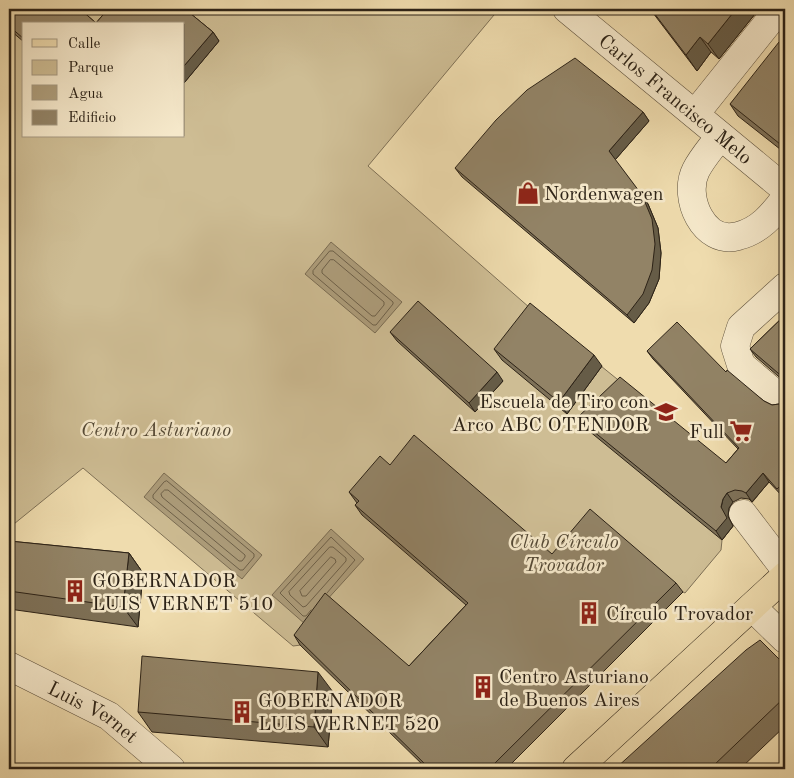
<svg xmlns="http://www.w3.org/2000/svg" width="794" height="778" font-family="'Old Standard TT',serif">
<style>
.green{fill:#cebd94;stroke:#7e7056;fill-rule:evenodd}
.water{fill:#ad9d7b;stroke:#7a6c53}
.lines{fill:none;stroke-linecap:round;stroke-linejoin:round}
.shore{stroke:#6d6049;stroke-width:1}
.minor-casing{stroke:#5e513d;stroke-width:29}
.major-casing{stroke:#2d2317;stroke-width:29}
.minor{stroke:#f5e8ca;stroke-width:28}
.major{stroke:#efdcae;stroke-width:28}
.wall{fill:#7e7158;stroke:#2d2317}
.shaded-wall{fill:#665c47;stroke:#2d2317}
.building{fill:#928366;stroke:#2d2317}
.labels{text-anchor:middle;stroke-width:5;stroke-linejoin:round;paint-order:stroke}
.street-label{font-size:20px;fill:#2d2317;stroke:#f5e8ca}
.poi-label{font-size:20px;fill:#2d2317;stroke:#f5e8ca;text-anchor:start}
.park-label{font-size:20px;font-style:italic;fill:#554a36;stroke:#f5e8ca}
</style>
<rect width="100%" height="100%" fill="#efdcae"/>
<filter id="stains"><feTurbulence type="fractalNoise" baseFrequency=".004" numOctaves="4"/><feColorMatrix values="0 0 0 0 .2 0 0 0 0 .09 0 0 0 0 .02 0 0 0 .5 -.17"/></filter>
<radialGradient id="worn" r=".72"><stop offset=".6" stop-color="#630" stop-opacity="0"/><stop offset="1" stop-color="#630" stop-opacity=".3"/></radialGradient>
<path class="green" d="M 9,9 L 499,9 L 368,166 L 538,315 L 759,494 L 722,540 L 721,550 L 685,593 L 683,592 L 505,769 L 301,645 L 293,646 L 83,468 L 9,528 ZM 24,24 L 184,24 L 184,136 L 24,136 Z"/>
<g class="water">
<polygon points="331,242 402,302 375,333 305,274"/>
<polygon points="164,473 262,555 242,579 144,497"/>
<polygon points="331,529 364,559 305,624 272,595"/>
</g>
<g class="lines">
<g class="shore">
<polygon points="330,251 333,251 393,302 393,304 376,325 373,325 313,274 313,271"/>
<polygon points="334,260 384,302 384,305 375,316 372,316 322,273 322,270 330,260"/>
<polygon points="167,481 254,554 254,557 243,570 240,570 153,498 153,495 164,482"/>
<polygon points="165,490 168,490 245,555 245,557 242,561 239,561 162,497 161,494"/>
<polygon points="330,547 333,547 346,558 346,561 306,606 303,607 290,595 289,592"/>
<polygon points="331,557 335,559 336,562 306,596 302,596 300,591"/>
<polyline points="311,610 306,616 303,616 280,593 331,537 355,560 327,593"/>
</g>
<defs>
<g id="minor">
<path id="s1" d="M 567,9 L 785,189"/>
<polyline points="695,114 779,9"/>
<path d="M 720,136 C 712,147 702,158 696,170 C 682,197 704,246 738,236 C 759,231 773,215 785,198"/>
<polyline points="780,398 741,365 735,346 741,327 785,287"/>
<polyline points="743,514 785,569"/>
<polyline points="752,607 785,639"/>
<path id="s2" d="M 9,666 L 109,716 L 171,769"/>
</g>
<polyline id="major" points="576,769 785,576"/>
</defs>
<use href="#minor" class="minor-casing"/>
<use href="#major" class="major-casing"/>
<use href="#minor" class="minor"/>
<use href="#major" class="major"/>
</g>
<g class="wall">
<polygon points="16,9 80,9 96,23 108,9 185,9 213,32 219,41 184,83 184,24 24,24 24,42 11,31 9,29 9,17"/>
<polygon points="650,9 759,9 719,59 711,52 697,71"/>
<polygon points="785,47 785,153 738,116 730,104"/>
<polygon points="643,112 649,121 615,160 648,204 658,228 661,253 659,279 649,303 634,323 462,177 455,168"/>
<polygon points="785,315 785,382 756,357 750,349"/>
<polygon points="390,332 503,381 475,412 397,341"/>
<polygon points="494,349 602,366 567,414 502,360"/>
<polygon points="647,351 726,372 764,401 772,405 779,404 785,400 785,495 783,497 769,482 752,502 749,499 741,498 733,502 729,508 728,516 733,526 722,540 583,426 577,418 726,463 738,449 653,359"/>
<polygon points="390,465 552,554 676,583 683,592 506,769 427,769 300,645 294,635 409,666 466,605 362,515 355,505 357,503 349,492"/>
<polygon points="9,541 129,553 143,573 138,627 9,609"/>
<polygon points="785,665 785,726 740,769 615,769"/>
<polygon points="333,692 328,747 152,732 138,712"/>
</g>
<g class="shaded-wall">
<polygon points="736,9 759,9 719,59 708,44"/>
<polygon points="213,32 219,41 184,83 184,66"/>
<polygon points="700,37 711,52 697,71 686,55"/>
<polygon points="643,112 649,121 615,160 609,151"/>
<polygon points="642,195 648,204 658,228 661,253 659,279 649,303 634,323 627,315"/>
<polygon points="594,355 602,366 567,414 559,402"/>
<polygon points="497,372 503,381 475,412 469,403"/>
<polygon points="763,473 769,482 752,502 746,493"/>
<polygon points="727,493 733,502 729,508 728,516 733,526 722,540 716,531 723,499"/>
<polygon points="129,553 143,573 138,627 123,607"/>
<polygon points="318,672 333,692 328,747 314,727"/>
</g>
<g class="building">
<polygon points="16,9 80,9 96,23 108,9 185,9 213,32 184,66 184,24 24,24 24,39 9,26 9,17"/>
<polygon points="651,9 736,9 708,44 700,37 686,55"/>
<polygon points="779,42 785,47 785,148 730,104"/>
<polygon points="575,58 643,112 609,151 642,195 652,219 655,244 652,270 643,294 627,315 455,168 496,120 527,90"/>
<polygon points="418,301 497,372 469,403 390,332"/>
<polygon points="530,303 594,355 559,402 494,349"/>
<polygon points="785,315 785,379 750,349"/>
<polygon points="677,322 726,372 727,370 764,401 772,405 779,404 785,400 785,481 777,489 763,473 746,493 742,491 735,490 727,493 723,499 721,507 727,518 716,531 577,418 620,377 726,463 739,448 647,351"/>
<polygon points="414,435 552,554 590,509 676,583 489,769 430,769 294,635 325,593 409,666 468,603 355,505 359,501 349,492 380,456 390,465"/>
<polygon points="9,541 129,553 123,607 9,591"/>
<polygon points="760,640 785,665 785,697 712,767 715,769 615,769 746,650"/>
<polygon points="142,656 318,672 314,727 138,712"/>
</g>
<defs>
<symbol id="shop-bare" viewBox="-9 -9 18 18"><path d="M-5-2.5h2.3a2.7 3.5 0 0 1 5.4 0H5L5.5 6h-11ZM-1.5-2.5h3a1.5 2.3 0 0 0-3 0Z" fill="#8f2418" stroke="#f5e8ca" stroke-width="2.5" paint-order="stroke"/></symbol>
<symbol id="school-bare" viewBox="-9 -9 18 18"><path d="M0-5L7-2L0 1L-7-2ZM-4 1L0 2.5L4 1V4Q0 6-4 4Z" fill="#8f2418" stroke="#f5e8ca" stroke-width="2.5" paint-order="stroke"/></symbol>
<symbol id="supermarket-bare" viewBox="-9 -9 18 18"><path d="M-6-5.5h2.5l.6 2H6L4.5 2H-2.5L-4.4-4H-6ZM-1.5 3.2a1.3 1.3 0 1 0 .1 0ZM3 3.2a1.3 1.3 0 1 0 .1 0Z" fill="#8f2418" stroke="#f5e8ca" stroke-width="2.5" paint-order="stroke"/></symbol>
<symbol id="building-bare" viewBox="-9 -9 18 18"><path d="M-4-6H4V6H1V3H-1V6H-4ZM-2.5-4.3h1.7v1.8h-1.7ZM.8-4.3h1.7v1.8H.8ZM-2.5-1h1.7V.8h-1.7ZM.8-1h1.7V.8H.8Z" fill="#8f2418" stroke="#f5e8ca" stroke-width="2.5" paint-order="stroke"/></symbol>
</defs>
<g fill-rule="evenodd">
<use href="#shop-bare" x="512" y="177" width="32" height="32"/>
<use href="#school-bare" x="650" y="396" width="32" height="32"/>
<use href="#supermarket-bare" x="725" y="415" width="32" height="32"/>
<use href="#building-bare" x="59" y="575" width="32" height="32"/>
<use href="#building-bare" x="573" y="597" width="32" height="32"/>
<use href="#building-bare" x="467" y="671" width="32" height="32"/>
<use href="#building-bare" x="226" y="696" width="32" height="32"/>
</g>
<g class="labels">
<g class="street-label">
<text dy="7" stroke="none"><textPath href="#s1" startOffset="141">Carlos Francisco Melo</textPath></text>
<text dy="7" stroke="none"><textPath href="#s2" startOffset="96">Luis Vernet</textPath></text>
</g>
<g class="poi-label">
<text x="544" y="200">Nordenwagen</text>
<text x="649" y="408" text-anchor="end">Escuela de Tiro con<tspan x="649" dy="23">Arco ABC OTENDOR</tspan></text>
<text x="724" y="438" text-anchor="end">Full</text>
<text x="92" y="587">GOBERNADOR<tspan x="92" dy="23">LUIS VERNET 510</tspan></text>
<text x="606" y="620">Círculo Trovador</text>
<text x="499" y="683">Centro Asturiano<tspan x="499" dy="23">de Buenos Aires</tspan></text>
<text x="258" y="707">GOBERNADOR<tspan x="258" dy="23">LUIS VERNET 520</tspan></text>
</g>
<g class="park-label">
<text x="156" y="436">Centro Asturiano</text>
<text x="564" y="548">Club Círculo<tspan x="564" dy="23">Trovador</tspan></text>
</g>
</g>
<rect width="794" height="778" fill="none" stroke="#efdcae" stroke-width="30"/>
<rect x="10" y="10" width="774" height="758" fill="none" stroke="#2d2317" stroke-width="2.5"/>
<rect x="15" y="15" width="764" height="748" fill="none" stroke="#2d2317"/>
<rect x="22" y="22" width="162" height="115" fill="#f5e8ca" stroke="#a59982"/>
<rect x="32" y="39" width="25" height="8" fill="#efdcae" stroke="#a59982"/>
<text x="68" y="48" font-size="15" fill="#2d2317">Calle</text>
<rect x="32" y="60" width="25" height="15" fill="#cebd94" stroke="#a59982"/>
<text x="68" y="72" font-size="15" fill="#2d2317">Parque</text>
<rect x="32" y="85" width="25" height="15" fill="#ad9d7b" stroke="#a59982"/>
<text x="68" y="98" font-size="15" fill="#2d2317">Agua</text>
<rect x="32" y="110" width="25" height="15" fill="#928366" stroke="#a59982"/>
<text x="68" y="122" font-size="15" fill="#2d2317">Edificio</text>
<rect width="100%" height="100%" filter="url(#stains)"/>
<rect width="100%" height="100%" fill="url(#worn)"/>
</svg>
